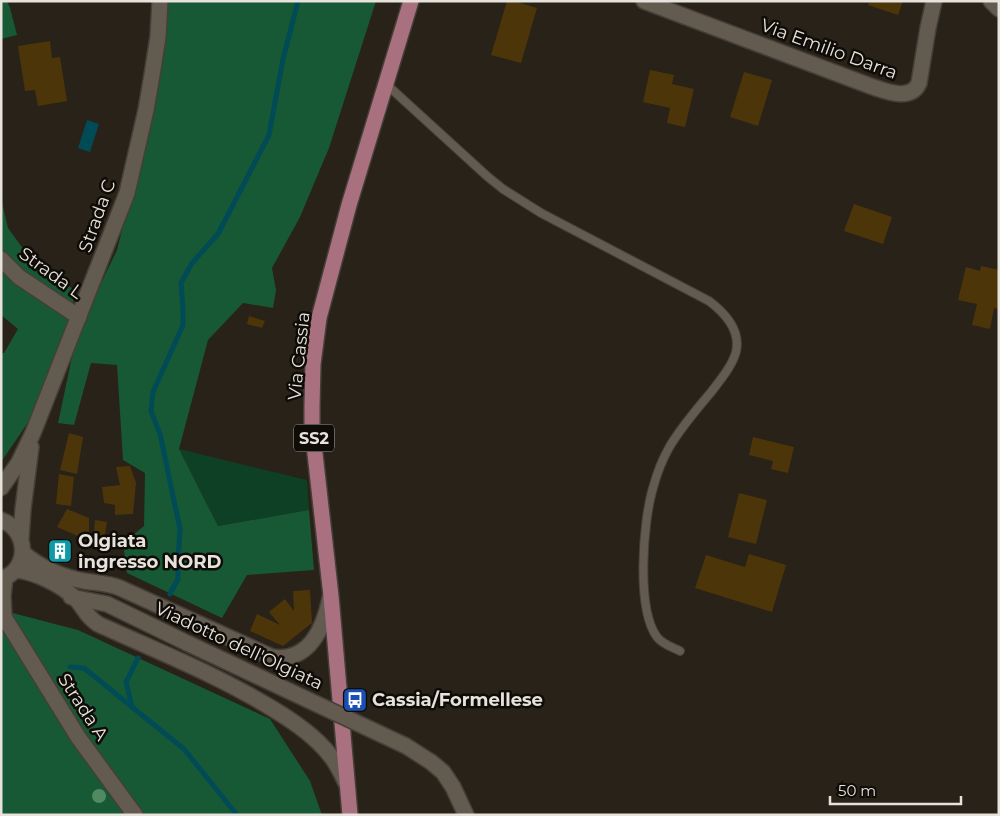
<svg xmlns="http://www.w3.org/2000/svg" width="1000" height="816" font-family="Montserrat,sans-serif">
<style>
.green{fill:#0e4025}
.forest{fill:#175835}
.water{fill:#014b57}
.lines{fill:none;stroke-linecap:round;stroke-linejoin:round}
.stream{stroke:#014b57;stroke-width:5}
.building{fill:#4d350a}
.lane-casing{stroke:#453f38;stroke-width:10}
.street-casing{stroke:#453f38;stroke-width:18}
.primary-casing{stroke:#453f38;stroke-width:18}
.lane{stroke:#635b4f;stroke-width:8}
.street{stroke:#635b4f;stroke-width:15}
.primary{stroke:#a97180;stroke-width:15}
.street-bridge-casing{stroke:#453f38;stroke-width:18;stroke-linecap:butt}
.street-bridge{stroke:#635b4f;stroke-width:15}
.tree{fill:#508a61}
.labels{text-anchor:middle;stroke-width:5;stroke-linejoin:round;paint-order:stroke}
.shield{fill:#0f0c08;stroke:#a6a29c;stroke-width:1}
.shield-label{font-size:16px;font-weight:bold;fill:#e7e2db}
.street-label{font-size:18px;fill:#e7e2db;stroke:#0f0c08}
.poi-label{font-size:18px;font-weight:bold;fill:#e7e2db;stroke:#0f0c08;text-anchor:start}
</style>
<rect width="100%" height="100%" fill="#292218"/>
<polygon class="green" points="179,449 307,480 309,510 218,526"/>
<g class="forest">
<polygon points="1,1 7,1 10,8 17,35 1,39"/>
<polygon points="164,1 376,1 329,148 300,217 272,268 276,290 273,308 243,303 208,340 179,449 218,526 309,510 314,570 247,575 222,618 127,573 123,543 144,526 145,473 123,460 117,365 91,363 74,425 58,423 77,333 117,250 151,114"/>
<polygon points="1,198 8,228 40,272 76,290 67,331 29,421 1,462 1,353 4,353 18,329 1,315"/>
<polygon points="1,610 78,630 270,719 310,781 322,815 1,815"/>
</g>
<polygon class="water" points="87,120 99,124 90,152 78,148"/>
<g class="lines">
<g class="stream">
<polyline points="170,594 178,579 178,561 180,529 160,434 151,411 153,392 183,325 183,309 181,283 192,263 218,234 269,135 283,59 298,1"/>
<polyline points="138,658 126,682 132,707 184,749 237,815"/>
<polyline points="70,667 84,668 132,707"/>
</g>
</g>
<g class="building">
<polygon points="507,1 514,1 537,8 521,63 491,55"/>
<polygon points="870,1 903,1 898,15 868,5"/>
<polygon points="50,41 52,58 60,57 67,101 38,106 35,90 25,91 18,46"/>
<polygon points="650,70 674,75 672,84 694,89 685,127 667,123 670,108 643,102"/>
<polygon points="744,72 772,80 758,126 730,117"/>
<polygon points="854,204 892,217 883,244 844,231"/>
<polygon points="981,266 999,270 999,309 994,308 990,329 972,325 977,304 958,300 966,267 980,271"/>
<polygon points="249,316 265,321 262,328 247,324"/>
<polygon points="69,433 83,437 77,474 60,470"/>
<polygon points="753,437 794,447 788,473 771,469 773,461 749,455"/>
<polygon points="130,466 136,483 133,514 115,515 115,505 104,503 102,487 120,485 116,467"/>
<polygon points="59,474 74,477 71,506 56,504"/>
<polygon points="739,493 767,500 756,544 728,537"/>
<polygon points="67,509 89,518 89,541 57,527"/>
<polygon points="95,520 107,522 103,546 93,544"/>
<circle cx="60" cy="552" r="8"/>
<polygon points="749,554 786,565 772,612 695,588 706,555 745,567"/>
<polygon points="310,590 312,623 283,646 250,631 257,614 280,625 269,612 285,599 294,611 293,591"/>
</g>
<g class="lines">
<defs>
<path id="lane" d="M 386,84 L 488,177 L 503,189 L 541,213 L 709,301 C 725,313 741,330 736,352 C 732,366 721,379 712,391 C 697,409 682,426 670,446 C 663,458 657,473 653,488 C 643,521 636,609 657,637 C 662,644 672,647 680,651"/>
<g id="street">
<path d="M 644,1 L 873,87 C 888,92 911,101 919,83 L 928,28 L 934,1"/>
<polyline points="991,1 999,9"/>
<polyline points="1,259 19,277 79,317"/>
<polyline points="1,488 19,462 33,433 127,193 146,110 152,75 158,37 160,1"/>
<path d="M 1,520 C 29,530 30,570 1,579"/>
<polyline points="21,538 23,509 31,447"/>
<path d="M 23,553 C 41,568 62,577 84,581 C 96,583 108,583 120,588 L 272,657 C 309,663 324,627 330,598"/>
<path d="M 16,570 C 35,572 60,584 75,598 C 85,608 85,616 98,624 C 157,651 218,675 273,709 C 293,721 314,735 329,754 C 337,763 341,773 346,783"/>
<polyline points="71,597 107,604 187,643"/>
<polyline points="1,612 78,737 135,815"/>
<polyline points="4,616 3,596 5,578"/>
<polyline points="431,762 443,772 453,787 466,815"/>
</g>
<polyline id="primary" points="350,815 331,596 312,427 312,406 313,364 319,318 349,205 411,1"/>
</defs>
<use href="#lane" class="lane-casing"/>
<use href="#street" class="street-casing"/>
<use href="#primary" class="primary-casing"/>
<use href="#lane" class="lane"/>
<use href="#street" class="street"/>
<use href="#primary" class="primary"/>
<defs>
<polyline id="street-bridge" points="187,643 406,746 431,762"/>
</defs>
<use href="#street-bridge" class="street-bridge-casing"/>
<use href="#street-bridge" class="street-bridge"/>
</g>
<circle class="tree" cx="99" cy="796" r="7"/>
<defs>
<symbol id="building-square" viewBox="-11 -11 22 22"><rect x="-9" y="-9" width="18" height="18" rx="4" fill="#0f9aa8" stroke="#0f0c08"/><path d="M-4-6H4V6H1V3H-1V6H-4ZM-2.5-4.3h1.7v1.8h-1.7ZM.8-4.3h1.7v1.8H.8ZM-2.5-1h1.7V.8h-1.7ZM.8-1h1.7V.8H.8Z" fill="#fff"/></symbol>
<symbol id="bus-square" viewBox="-11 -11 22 22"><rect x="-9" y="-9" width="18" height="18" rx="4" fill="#1a4fb4" stroke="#0f0c08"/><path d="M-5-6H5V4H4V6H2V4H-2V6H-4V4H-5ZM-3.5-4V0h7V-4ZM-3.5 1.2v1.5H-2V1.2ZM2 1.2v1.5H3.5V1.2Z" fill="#fff"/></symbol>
</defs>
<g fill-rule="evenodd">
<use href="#building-square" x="46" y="537" width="28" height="28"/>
<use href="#bus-square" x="341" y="686" width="28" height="28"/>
</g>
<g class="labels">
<rect class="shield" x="294" y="424.5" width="40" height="27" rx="4"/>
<g class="shield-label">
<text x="314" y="444">SS2</text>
</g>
<g class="street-label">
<text transform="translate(829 49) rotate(20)" y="6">Via Emilio Darra</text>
<text transform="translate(97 216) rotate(-70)" y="6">Strada C</text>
<text transform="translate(51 273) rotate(36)" y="6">Strada L</text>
<text transform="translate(299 356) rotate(-84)" y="6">Via Cassia</text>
<text transform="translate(239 646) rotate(25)" y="6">Viadotto dell'Olgiata</text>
<text transform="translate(83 707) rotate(57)" y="6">Strada A</text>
</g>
<g class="poi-label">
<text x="78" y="547">Olgiata<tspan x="78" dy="21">ingresso NORD</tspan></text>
<text x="372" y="706">Cassia/Formellese</text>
</g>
</g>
<rect width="1000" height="816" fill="none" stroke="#e7e2db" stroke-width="5"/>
<path d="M830 796v8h131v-8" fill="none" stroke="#e7e2db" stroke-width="2.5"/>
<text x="838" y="796" font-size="15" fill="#e7e2db" stroke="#0f0c08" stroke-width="4" paint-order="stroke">50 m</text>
</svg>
